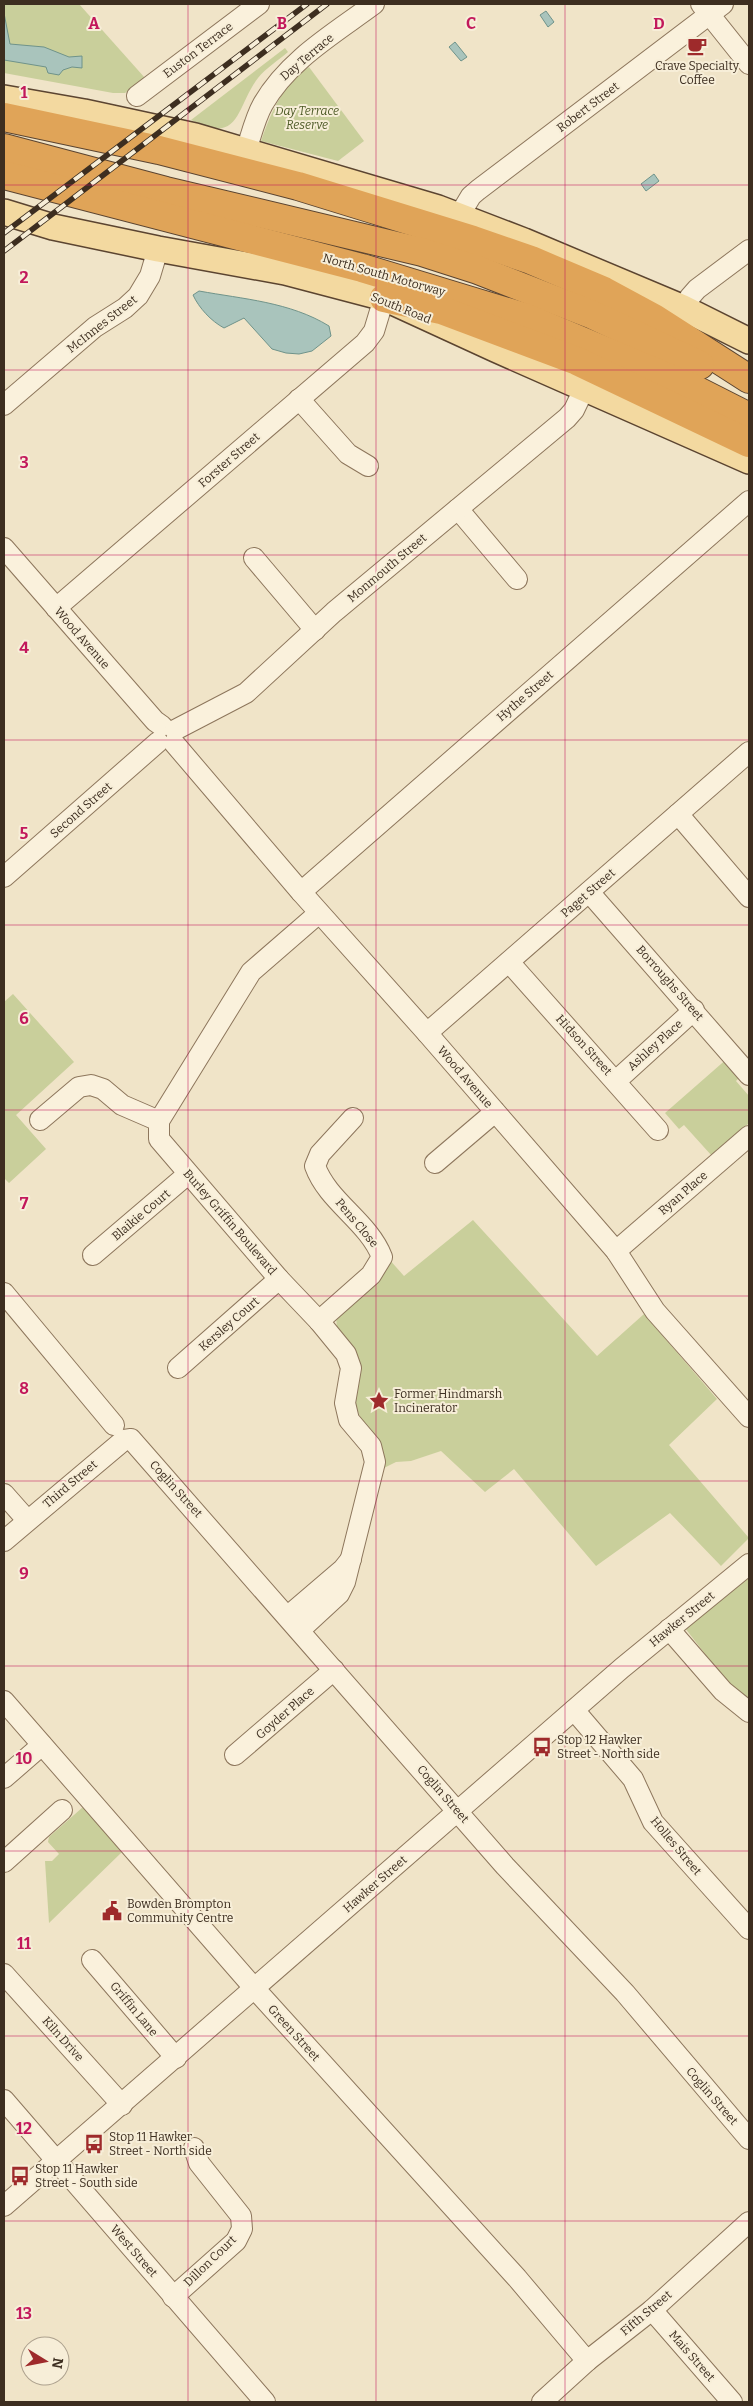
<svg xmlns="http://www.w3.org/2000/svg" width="753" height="2406" font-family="Bitter,serif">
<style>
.green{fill:#c9cf9b}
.water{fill:#a9c4bc;stroke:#6f938a}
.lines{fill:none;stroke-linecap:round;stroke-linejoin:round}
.minor-casing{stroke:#8d765c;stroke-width:22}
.major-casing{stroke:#5b4430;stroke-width:28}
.highway-casing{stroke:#5b4430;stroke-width:30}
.minor{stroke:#faf1dc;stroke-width:20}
.major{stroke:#f3d9a0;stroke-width:25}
.highway{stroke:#e0a458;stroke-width:28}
.rail-casing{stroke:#3d2e20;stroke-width:5.5}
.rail{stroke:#f7eed8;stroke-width:4;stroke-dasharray:11;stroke-linecap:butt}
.grid{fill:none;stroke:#c2185b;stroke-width:1;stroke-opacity:0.55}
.labels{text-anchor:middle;stroke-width:4;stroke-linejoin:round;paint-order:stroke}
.street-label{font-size:12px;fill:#3d2e20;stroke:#f7eed8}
.poi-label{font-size:12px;fill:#3d2e20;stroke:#f7eed8;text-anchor:start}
.park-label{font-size:12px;font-style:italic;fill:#4d5a26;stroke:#f7eed8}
.grid-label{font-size:16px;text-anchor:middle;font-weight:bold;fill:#c2185b;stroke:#f7eed8;stroke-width:4;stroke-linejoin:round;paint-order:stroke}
</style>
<rect width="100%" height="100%" fill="#f0e4c8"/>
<g class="green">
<polygon points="4,4 79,4 145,78 125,93 113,93 4,73"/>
<path d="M 285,48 L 288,52 C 279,60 266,68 258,78 C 236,106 241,146 191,120 Z"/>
<path d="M 309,67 L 364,141 L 338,161 L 261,141 C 270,114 284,82 309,67 Z"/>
<polygon points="13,994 74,1062 16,1115 46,1149 9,1183 4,1178 4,1002"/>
<polygon points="729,1057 744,1073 736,1081 749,1096 749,1123 712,1156 684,1125 679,1129 665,1113"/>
<path d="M 473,1220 L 597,1356 L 644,1314 L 717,1399 L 669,1445 L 749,1538 L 721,1566 L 670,1513 L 596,1566 L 514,1469 L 485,1492 L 441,1451 L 411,1461 L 396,1462 L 382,1469 C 360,1420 338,1367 336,1314 L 388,1258 L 404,1276 Z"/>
<polygon points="749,1576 749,1700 729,1685 685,1628"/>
<polygon points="83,1807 122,1852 49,1923 45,1861 52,1861 59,1854 48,1842 49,1837"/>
</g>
<g class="water">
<polygon points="546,11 554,22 548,27 540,15"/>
<polygon points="4,13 10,44 44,47 69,57 82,56 82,68 72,67 63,70 59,75 48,73 46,67 4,60"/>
<polygon points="455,42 467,57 461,61 449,47"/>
<polygon points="654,174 659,181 646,191 641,184"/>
<path d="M 199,291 C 243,299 290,302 329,326 L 331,336 L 312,351 L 299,354 L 286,353 L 272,349 L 244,318 L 224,328 C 211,321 199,308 193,295 Z"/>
</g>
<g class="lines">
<defs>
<g id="minor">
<polyline points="701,4 749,64"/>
<polyline points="137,96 259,4"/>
<path d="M 246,151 C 251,136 255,118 263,104 C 288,60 335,33 374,4"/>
<polyline points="459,216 471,196 478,190 723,4"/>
<polyline points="684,309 690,297 697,289 749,250"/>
<polyline points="299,399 348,454 368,466"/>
<polyline points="4,405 95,327 125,308 138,296 150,276 158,249"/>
<polyline points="458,509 517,579"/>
<polyline points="4,548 155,721 162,726"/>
<polyline points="254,558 315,630"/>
<polyline points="56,608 365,343 374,331 384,298"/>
<polyline points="175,730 246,693 334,612 567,418 574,410 584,389"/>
<polyline points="174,743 301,892 427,1033 616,1251 655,1311 749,1417"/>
<polyline points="678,814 749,897"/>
<polyline points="4,877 158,742"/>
<polyline points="301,892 749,501"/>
<polyline points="589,892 749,1075"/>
<polyline points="509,962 658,1130"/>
<polyline points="427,1033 749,752"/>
<polyline points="616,1081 694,1010"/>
<polyline points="40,1120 79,1087 91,1085 103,1089 122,1105 159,1121"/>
<polyline points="435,1163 495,1112"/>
<polyline points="616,1251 749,1136"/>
<polyline points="93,1255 188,1174"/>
<polyline points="4,1293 114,1425"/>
<path d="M 319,1321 L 371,1275 L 382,1257 C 368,1221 328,1202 315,1166 L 320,1154 L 353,1118"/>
<polyline points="178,1368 279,1279"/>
<polyline points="4,1494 27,1520"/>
<polyline points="4,1541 124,1440 131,1439 505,1866 625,1993 749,2139"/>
<polyline points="288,1616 343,1569 351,1559"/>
<polyline points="669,1629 723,1691 749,1712"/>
<polyline points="300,1630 339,1594 345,1582 375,1462 371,1446 349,1420 345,1403 351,1368 346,1354 319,1321 279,1279 159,1139 159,1121 251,972 319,913"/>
<polyline points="4,1701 255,1989 517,2278 587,2361"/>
<polyline points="574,1710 633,1779 653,1822 749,1929"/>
<polyline points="235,1755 334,1670"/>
<polyline points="4,1778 42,1745"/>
<polyline points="4,1862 62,1810"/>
<polyline points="92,1960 176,2058"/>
<polyline points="4,1974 122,2105"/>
<polyline points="4,2100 265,2402"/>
<polyline points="4,2206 622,1668 749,1564"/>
<polyline points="173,2297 236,2241 242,2229 241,2216 199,2163 194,2148"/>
<polyline points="652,2310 732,2402"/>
<polyline points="542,2402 587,2361 652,2310 749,2222"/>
</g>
<g id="major">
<polyline points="4,98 84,112 195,136 438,208 524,241 681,307 749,341"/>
<polyline points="4,212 53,227 158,249 285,272 384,298 495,349 749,461"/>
</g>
<g id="highway">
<polyline points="4,117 159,150 298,186 473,240 531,260 604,291 654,318 749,379"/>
<polyline points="4,148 166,191 422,252 478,270 593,315 700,365"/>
<polyline points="4,175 362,268 527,318 688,386 749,417"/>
<polyline points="384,298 441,310 577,361 749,443"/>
</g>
</defs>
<use href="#minor" class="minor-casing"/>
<use href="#major" class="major-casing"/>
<use href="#highway" class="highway-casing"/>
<use href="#minor" class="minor"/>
<use href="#major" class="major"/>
<use href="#highway" class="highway"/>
<defs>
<g id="rail">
<polyline points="4,233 307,4"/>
<polyline points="4,251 327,4"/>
</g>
</defs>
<use href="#rail" class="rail-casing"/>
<use href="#rail" class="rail"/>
</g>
<path class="grid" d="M 188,4 L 188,2402M 376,4 L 376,2402M 565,4 L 565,2402M 4,185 L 749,185M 4,370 L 749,370M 4,555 L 749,555M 4,740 L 749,740M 4,925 L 749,925M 4,1110 L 749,1110M 4,1296 L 749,1296M 4,1481 L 749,1481M 4,1666 L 749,1666M 4,1851 L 749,1851M 4,2036 L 749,2036M 4,2221 L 749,2221"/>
<defs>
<symbol id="cafe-bare" viewBox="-9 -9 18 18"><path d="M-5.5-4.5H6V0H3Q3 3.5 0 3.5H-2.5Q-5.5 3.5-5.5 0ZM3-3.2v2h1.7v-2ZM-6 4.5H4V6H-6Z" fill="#9e2a2b" stroke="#f7eed8" stroke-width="2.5" paint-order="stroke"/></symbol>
<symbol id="sight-bare" viewBox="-9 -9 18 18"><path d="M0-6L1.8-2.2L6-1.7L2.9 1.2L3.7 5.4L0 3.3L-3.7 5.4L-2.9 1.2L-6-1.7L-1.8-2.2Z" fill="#9e2a2b" stroke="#f7eed8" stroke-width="2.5" paint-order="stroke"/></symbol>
<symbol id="bus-bare" viewBox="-9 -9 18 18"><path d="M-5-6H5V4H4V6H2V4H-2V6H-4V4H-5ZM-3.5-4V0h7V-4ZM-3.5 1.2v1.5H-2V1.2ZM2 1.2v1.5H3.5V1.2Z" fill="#9e2a2b" stroke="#f7eed8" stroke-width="2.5" paint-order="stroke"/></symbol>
<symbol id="civic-bare" viewBox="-9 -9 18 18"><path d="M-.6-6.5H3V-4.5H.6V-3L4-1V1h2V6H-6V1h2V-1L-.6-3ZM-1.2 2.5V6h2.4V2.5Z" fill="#9e2a2b" stroke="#f7eed8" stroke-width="2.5" paint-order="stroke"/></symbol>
</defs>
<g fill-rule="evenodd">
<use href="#cafe-bare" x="683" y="32" width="28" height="28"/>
<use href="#sight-bare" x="365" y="1387" width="28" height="28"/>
<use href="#bus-bare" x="528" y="1733" width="28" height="28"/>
<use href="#civic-bare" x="98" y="1897" width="28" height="28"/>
<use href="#bus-bare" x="80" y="2130" width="28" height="28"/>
<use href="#bus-bare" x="6" y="2162" width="28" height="28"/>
</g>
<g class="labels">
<g class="street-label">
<text transform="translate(198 50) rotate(-37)" y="4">Euston Terrace</text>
<text transform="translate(307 57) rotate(-40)" y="4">Day Terrace</text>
<text transform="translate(588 107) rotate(-37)" y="4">Robert Street</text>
<text transform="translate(384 275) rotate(16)" y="4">North South Motorway</text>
<text transform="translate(401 308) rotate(22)" y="4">South Road</text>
<text transform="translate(102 324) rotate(-38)" y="4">McInnes Street</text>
<text transform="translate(229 460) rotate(-41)" y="4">Forster Street</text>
<text transform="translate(387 568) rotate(-40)" y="4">Monmouth Street</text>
<text transform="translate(82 638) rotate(49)" y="4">Wood Avenue</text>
<text transform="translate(525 696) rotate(-41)" y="4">Hythe Street</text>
<text transform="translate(81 810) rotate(-41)" y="4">Second Street</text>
<text transform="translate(588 893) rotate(-41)" y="4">Paget Street</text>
<text transform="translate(670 983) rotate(49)" y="4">Borroughs Street</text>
<text transform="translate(584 1045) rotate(48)" y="4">Hidson Street</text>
<text transform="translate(655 1045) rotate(-42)" y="4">Ashley Place</text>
<text transform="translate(465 1077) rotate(49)" y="4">Wood Avenue</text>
<text transform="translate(683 1193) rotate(-41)" y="4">Ryan Place</text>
<text transform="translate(141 1215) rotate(-40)" y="4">Blaikie Court</text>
<text transform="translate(230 1222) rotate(49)" y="4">Burley Griffin Boulevard</text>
<text transform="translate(357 1223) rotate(50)" y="4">Pens Close</text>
<text transform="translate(229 1324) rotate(-41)" y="4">Kersley Court</text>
<text transform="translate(70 1484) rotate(-40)" y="4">Third Street</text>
<text transform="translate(176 1489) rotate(48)" y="4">Coglin Street</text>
<text transform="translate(682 1619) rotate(-39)" y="4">Hawker Street</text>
<text transform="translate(285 1713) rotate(-41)" y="4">Goyder Place</text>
<text transform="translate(443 1794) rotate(49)" y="4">Coglin Street</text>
<text transform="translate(676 1846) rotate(50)" y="4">Holles Street</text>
<text transform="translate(375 1884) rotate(-41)" y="4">Hawker Street</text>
<text transform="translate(134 2009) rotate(50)" y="4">Griffin Lane</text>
<text transform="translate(294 2033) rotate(48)" y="4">Green Street</text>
<text transform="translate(63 2039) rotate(48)" y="4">Kiln Drive</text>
<text transform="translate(712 2096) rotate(49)" y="4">Coglin Street</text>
<text transform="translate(134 2251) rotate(49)" y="4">West Street</text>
<text transform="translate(210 2261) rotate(-44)" y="4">Dillon Court</text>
<text transform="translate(646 2313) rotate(-40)" y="4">Fifth Street</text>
<text transform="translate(692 2356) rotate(49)" y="4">Mais Street</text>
</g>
<g class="poi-label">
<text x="697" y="70" text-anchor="middle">Crave Specialty<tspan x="697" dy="14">Coffee</tspan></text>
<text x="394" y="1398">Former Hindmarsh<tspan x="394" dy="14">Incinerator</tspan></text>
<text x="557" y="1744">Stop 12 Hawker<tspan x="557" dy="14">Street - North side</tspan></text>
<text x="127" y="1908">Bowden Brompton<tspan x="127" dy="14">Community Centre</tspan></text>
<text x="109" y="2141">Stop 11 Hawker<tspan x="109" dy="14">Street - North side</tspan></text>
<text x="35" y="2173">Stop 11 Hawker<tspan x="35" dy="14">Street - South side</tspan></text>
</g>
<g class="park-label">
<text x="307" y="115">Day Terrace<tspan x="307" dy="14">Reserve</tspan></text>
</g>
</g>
<g class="grid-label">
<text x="94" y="29">A</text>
<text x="282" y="29">B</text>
<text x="471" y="29">C</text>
<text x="659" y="29">D</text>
<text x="24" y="98">1</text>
<text x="24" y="283">2</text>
<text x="24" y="468">3</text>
<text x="24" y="653">4</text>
<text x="24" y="839">5</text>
<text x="24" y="1024">6</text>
<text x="24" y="1209">7</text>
<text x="24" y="1394">8</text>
<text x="24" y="1579">9</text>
<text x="24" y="1764">10</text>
<text x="24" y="1949">11</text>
<text x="24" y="2134">12</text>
<text x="24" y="2319">13</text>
</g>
<rect width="753" height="2406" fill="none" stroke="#3d2e20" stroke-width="10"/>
<g transform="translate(45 2361) rotate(100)"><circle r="24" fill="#f7eed8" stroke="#ada18e"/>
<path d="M0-4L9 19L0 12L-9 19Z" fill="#9e2a2b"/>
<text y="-8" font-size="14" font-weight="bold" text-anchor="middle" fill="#3d2e20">N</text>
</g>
</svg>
